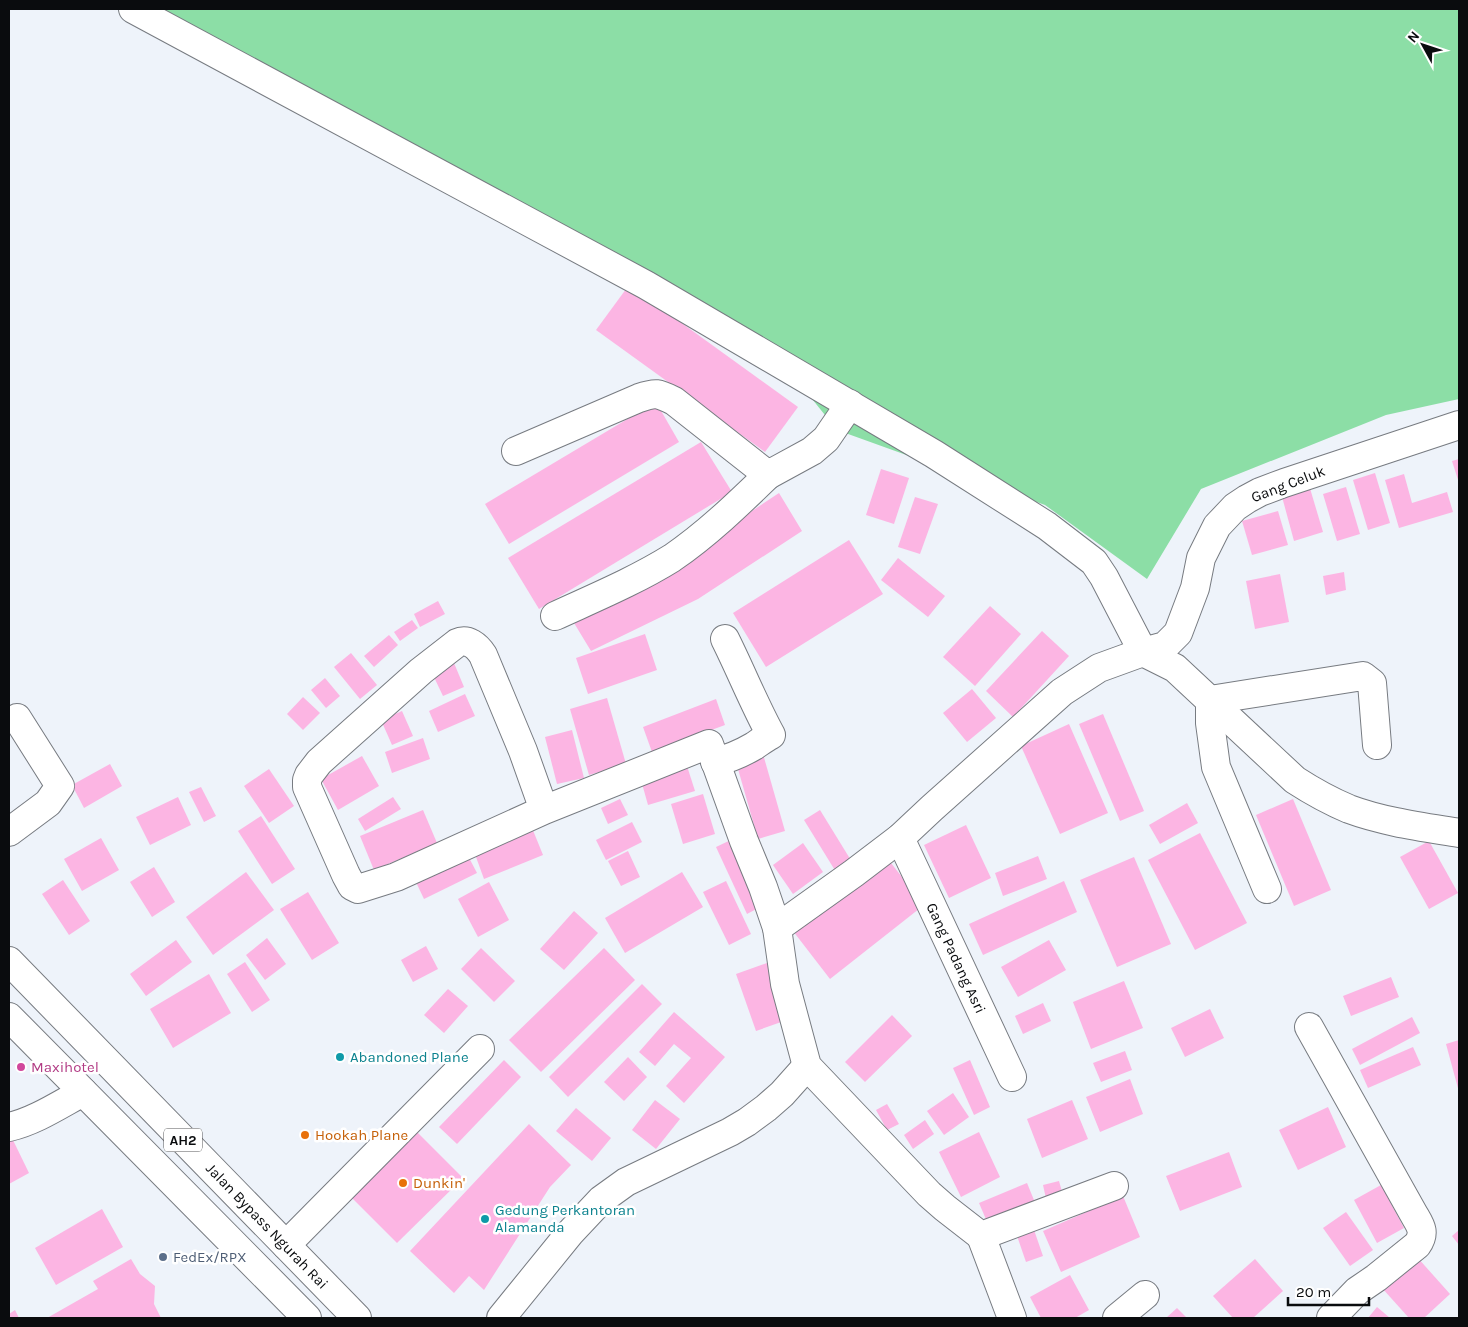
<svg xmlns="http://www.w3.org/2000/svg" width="1468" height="1327" font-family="Karla,sans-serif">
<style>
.green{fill:#8cdea6}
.building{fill:#fcb5e3}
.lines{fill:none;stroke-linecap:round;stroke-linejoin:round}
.minor-casing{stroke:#777b81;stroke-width:30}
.highway-casing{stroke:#777b81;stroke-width:30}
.minor{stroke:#fff;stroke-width:28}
.highway{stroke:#fff;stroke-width:28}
.culture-dot{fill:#0f9aa8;stroke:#fff;stroke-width:2}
.hotel-dot{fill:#d1479c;stroke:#fff;stroke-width:2}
.food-dot{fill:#e8710a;stroke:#fff;stroke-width:2}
.service-dot{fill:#5c6f8a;stroke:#fff;stroke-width:2}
.labels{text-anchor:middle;stroke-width:5;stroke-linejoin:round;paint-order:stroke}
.shield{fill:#fff;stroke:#545556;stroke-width:1}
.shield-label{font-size:14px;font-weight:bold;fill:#0a0c0e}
.street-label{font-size:15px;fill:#0a0c0e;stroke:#fff}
.culture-label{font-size:15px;fill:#0d838f;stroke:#fff;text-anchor:start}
.hotel-label{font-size:15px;fill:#b23c85;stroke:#fff;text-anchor:start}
.food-label{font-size:15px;fill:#c56008;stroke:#fff;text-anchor:start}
.service-label{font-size:15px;fill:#4e5e75;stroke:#fff;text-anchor:start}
</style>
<rect width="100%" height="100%" fill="#eef3fa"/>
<polygon class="green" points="146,9 1459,9 1459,399 1386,415 1201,489 1147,579 1045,505 837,430 763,338"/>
<g class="building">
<polygon points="629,285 798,407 765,452 596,330"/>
<polygon points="656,402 679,442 509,544 485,504"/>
<polygon points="701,442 732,492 539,609 508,558"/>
<polygon points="1459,459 1459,483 1452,461"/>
<polygon points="881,469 909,478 894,524 866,515"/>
<polygon points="1375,473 1390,523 1368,530 1353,480"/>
<polygon points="1404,474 1412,503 1447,492 1453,512 1399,528 1385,480"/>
<polygon points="1309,485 1323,532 1294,541 1281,493"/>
<polygon points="1346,487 1360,534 1337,541 1323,494"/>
<polygon points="779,493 802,531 698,599 591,651 571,618 677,561"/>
<polygon points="915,497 938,504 920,554 898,547"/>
<polygon points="1278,511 1288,545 1252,555 1242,521"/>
<polygon points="849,540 883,594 766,667 733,613"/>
<polygon points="898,558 945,596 928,617 881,580"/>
<polygon points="1344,572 1346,590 1326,595 1323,576"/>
<polygon points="1280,574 1289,622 1255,629 1246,581"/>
<polygon points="438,601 445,614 420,627 414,614"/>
<polygon points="990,606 1021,634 975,686 943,657"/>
<polygon points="412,620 418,628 400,641 394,632"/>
<polygon points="1042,631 1069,656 1013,717 986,691"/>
<polygon points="645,634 657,670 588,694 576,658"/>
<polygon points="389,635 398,645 374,667 364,656"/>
<polygon points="351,653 377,685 360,699 334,667"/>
<polygon points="454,663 464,687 443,696 432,673"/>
<polygon points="325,678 340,696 326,708 311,690"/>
<polygon points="972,689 996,718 967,742 943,713"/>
<polygon points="465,694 475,716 438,732 429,711"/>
<polygon points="303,697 320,713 303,730 287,714"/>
<polygon points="607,698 626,764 589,775 570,709"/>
<polygon points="716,699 725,725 652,752 643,727"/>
<polygon points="402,711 413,736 392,745 381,720"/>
<polygon points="1103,714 1144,811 1120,821 1079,724"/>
<polygon points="1069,724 1108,813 1060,834 1021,746"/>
<polygon points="572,730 584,778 557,784 545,737"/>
<polygon points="423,738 430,759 392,773 385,752"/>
<polygon points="763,754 785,831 758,839 736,762"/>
<polygon points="362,756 379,786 338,810 321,779"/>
<polygon points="110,764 122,786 84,808 72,785"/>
<polygon points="687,766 695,791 648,805 641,780"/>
<polygon points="269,769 294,806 269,823 244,786"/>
<polygon points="201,787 216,816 204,822 189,792"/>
<polygon points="703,794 715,834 683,844 671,804"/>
<polygon points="178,797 191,825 150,845 136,817"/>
<polygon points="393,797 401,809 365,831 358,819"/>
<polygon points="620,799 628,815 608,824 601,808"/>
<polygon points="1293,799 1331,890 1294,906 1256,815"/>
<polygon points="1187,803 1198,823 1160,844 1149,825"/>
<polygon points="423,810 437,843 374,870 360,836"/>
<polygon points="820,810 852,862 836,872 804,820"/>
<polygon points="261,816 295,869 272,884 238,831"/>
<polygon points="632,822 642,842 606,860 596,840"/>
<polygon points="530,823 543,855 484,879 472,846"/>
<polygon points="966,825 991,878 949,898 924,845"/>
<polygon points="1200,833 1247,923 1195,950 1148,860"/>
<polygon points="101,838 119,870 82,891 64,859"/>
<polygon points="735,838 766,904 747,914 716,847"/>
<polygon points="1429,841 1458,893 1429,909 1400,857"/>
<polygon points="803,843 823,872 793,894 773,865"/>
<polygon points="628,851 640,877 621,886 608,861"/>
<polygon points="466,852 477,873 424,899 414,878"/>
<polygon points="1038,856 1047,879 1003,896 995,873"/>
<polygon points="1134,857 1171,944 1117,967 1080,880"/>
<polygon points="887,858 924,905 830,979 793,931"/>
<polygon points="154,867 175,902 152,917 130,882"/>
<polygon points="246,872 274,910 213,955 186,917"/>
<polygon points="682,872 703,907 625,953 605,918"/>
<polygon points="63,880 90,921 69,935 42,894"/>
<polygon points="726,881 751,934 729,945 703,892"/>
<polygon points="1064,881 1077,912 983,955 969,924"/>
<polygon points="489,882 509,920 478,937 458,899"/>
<polygon points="308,892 339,943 312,960 280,909"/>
<polygon points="574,911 598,933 564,970 540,949"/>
<polygon points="267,938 286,964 265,980 246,955"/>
<polygon points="176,940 192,962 146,996 130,974"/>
<polygon points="1049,940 1066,970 1018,997 1001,967"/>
<polygon points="426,946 438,969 413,982 401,960"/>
<polygon points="481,948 515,981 494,1002 461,969"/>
<polygon points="604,948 635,980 541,1072 509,1040"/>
<polygon points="245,962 270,1000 252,1012 227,974"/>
<polygon points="767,963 787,1020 756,1031 736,974"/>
<polygon points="209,974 231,1013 173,1048 150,1009"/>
<polygon points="1391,977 1399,997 1351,1016 1343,996"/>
<polygon points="1124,981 1143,1028 1091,1049 1073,1002"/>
<polygon points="642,984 662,1004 568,1097 549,1077"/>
<polygon points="448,989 468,1006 444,1033 424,1015"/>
<polygon points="1043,1003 1051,1021 1023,1034 1015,1016"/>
<polygon points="1210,1009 1224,1038 1185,1057 1171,1028"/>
<polygon points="674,1012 725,1057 684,1103 666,1086 691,1058 674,1044 655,1066 639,1052"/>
<polygon points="892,1015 912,1036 865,1082 845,1062"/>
<polygon points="1412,1017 1420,1033 1360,1065 1352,1049"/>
<polygon points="1459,1040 1459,1092 1446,1044"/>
<polygon points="1413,1047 1421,1065 1368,1088 1360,1070"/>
<polygon points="1125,1051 1132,1070 1101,1082 1093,1063"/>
<polygon points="628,1057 647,1077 624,1101 604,1082"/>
<polygon points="504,1060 521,1077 457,1144 439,1127"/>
<polygon points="970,1060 990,1107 974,1115 953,1068"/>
<polygon points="1130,1079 1143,1114 1100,1132 1086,1097"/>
<polygon points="953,1093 969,1117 944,1135 927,1111"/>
<polygon points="655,1100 680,1119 656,1149 632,1130"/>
<polygon points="1072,1100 1088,1139 1042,1158 1027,1119"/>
<polygon points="887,1104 899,1124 887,1130 876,1110"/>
<polygon points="1328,1107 1346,1147 1298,1170 1279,1130"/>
<polygon points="576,1108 611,1138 592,1161 556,1131"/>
<polygon points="925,1120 934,1134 913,1149 904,1135"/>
<polygon points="409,1124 463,1178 397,1243 343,1189"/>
<polygon points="529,1124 571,1165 550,1187 484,1290 469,1276 454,1293 410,1251"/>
<polygon points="979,1132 1000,1177 961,1197 939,1152"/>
<polygon points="11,1136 29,1173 9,1184 9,1138"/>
<polygon points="1229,1152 1242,1187 1180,1211 1166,1176"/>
<polygon points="1059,1181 1064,1199 1047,1203 1043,1185"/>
<polygon points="1027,1183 1036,1205 988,1224 979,1203"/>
<polygon points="1381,1185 1404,1228 1377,1243 1354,1200"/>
<polygon points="1123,1196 1140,1237 1061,1272 1043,1231"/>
<polygon points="102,1209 123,1247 56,1285 35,1248"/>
<polygon points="1346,1212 1373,1250 1350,1266 1323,1228"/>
<polygon points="1033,1227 1043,1256 1026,1262 1016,1233"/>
<polygon points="1459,1230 1459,1245 1452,1236"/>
<polygon points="1417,1257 1450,1294 1424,1318 1409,1318 1382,1288"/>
<polygon points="131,1259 140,1274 155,1286 154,1304 161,1318 47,1318 98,1289 93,1281"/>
<polygon points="1255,1259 1283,1291 1253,1318 1233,1318 1213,1296"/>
<polygon points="1070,1275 1089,1310 1075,1318 1041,1318 1030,1297"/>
<polygon points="1377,1307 1390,1318 1368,1318"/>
<polygon points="1177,1308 1187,1318 1166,1318"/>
<polygon points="15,1310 19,1318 9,1318 9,1314"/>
</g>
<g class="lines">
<defs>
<g id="minor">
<path d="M 133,9 L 646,285 L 934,454 L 1047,526 L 1094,562 L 1104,577 L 1143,652 L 1175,668 L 1295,780 C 1312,791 1330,801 1349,809 C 1384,822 1423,827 1459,833"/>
<path d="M 516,451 L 639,398 C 656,392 658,393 674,401 L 768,475 L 812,451 L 826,439 L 850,404"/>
<path d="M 555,616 C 594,598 635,581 672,558 C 707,534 737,505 768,475"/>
<path d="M 715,762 C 728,759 742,753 754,746 C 760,742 765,738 771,735 C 754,704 741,671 725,639"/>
<path d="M 544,810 L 523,751 L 483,655 C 477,646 468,638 457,643 L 421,671 L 319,762 L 309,775 L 307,780 L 307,787 L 346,875 L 352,886 L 358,889 L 396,877 L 544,810 L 709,744 L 744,841 L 763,887 L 777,928 L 785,984 L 807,1066 L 929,1194 L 945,1208 L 981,1236 L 1114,1186"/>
<polyline points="9,832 48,803 60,786 17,718"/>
<polyline points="900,838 1012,1077"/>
<polyline points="1267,889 1216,767 1210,723 1210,700 1363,676 1372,683 1377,745"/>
<polyline points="777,928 854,873 900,838 932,808 1062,692 1099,668 1143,652 1165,646 1178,633 1195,588 1201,558 1217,526 1235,507 1247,499 1260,492 1284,483 1459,425"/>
<path d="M 1309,1027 L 1412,1211 C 1419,1224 1427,1231 1417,1245 L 1376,1278 L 1357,1291 L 1331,1318"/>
<path d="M 9,1127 C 35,1121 59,1105 83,1092"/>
<polyline points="981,1236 1012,1318"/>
<polyline points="286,1245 480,1049"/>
<polyline points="501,1318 570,1233 601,1200 626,1182 730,1132 747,1122 766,1108 782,1094 807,1066"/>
<polyline points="1117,1318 1145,1295"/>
</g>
<g id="highway">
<polyline points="9,961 357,1318"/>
<polyline points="9,1017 307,1318"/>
</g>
</defs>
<use href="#minor" class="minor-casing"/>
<use href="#highway" class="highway-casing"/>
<use href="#minor" class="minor"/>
<use href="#highway" class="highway"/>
</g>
<g class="culture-dot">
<circle cx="340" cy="1057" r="5"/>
<circle cx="485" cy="1219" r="5"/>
</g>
<circle class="hotel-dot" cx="21" cy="1067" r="5"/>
<g class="food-dot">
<circle cx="305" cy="1135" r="5"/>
<circle cx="403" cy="1183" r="5"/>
</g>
<circle class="service-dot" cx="163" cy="1257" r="5"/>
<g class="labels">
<rect class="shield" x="164" y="1128.5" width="38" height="23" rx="4"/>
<g class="shield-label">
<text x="183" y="1145">AH2</text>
</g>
<g class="street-label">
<text transform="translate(1288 484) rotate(-21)" y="5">Gang Celuk</text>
<text transform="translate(956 958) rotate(65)" y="5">Gang Padang Asri</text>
<text transform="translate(267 1226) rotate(46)" y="5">Jalan Bypass Ngurah Rai</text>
</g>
<g class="culture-label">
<text x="350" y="1062">Abandoned Plane</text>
<text x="495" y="1215">Gedung Perkantoran<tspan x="495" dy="17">Alamanda</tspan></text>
</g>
<g class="hotel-label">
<text x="31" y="1072">Maxihotel</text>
</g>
<g class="food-label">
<text x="315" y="1140">Hookah Plane</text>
<text x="413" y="1188">Dunkin'</text>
</g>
<g class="service-label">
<text x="173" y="1262">FedEx/RPX</text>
</g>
</g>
<rect width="1468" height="1327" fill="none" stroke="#0a0c0e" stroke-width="20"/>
<g transform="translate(1423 45) rotate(310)" stroke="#ffffff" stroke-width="4" paint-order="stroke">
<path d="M0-4L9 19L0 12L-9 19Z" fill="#0a0c0e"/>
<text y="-8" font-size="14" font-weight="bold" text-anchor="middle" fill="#0a0c0e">N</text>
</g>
<path d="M1288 1297v8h81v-8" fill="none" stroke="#0a0c0e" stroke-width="2.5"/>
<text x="1296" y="1297" font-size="15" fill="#0a0c0e" stroke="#ffffff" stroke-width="4" paint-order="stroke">20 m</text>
</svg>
